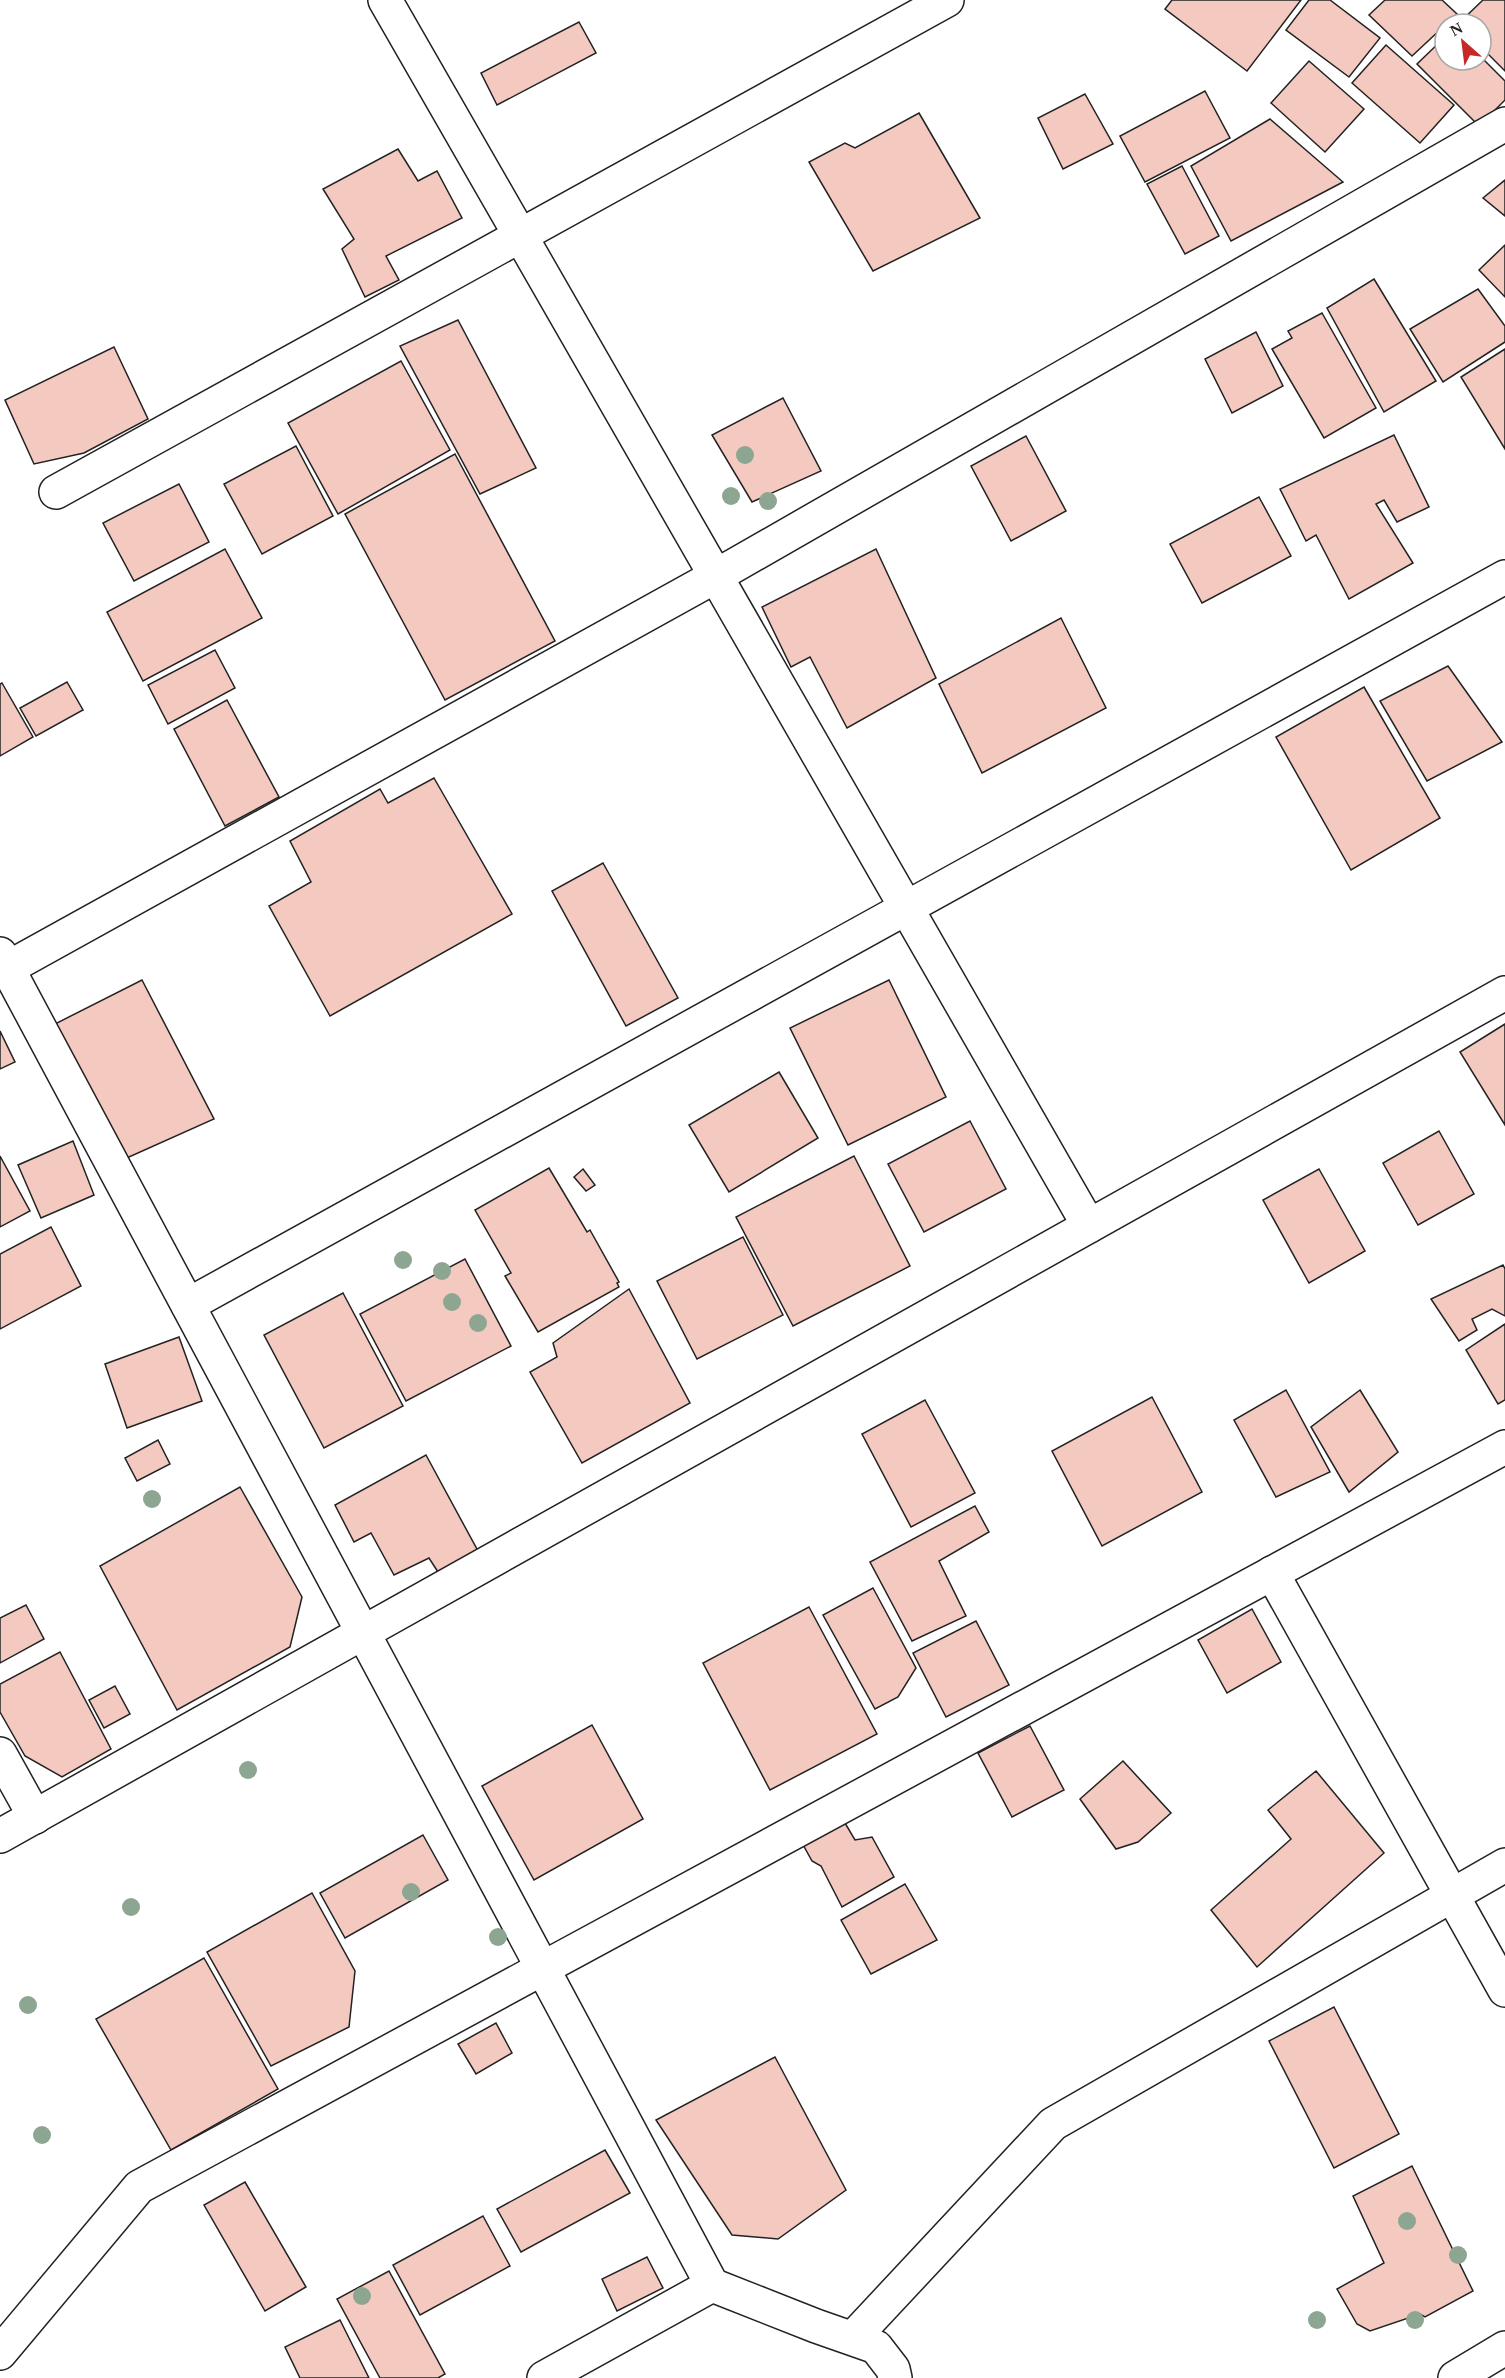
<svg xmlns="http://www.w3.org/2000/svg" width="1505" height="2378" font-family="Georgia,serif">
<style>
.building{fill:#f3c9c0;stroke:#222;stroke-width:1.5}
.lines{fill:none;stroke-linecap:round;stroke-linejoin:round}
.minor-casing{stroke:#222;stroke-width:36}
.minor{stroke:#fff;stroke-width:33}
.tree{fill:#8da692}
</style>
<rect width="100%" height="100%" fill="#fff"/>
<g class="building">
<polygon points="1172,0 1301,0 1247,71 1165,9"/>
<polygon points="1309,0 1330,0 1380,38 1349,77 1286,30"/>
<polygon points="1385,0 1442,0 1457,14 1412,56 1369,15"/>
<polygon points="1483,0 1505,0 1505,71 1481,47 1481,24 1458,24"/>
<polygon points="579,22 596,53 497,105 481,73"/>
<polygon points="1445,37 1445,60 1481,60 1481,57 1505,81 1505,100 1479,126 1417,64"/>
<polygon points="1386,45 1454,105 1420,143 1352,83"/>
<polygon points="1309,61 1364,109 1325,152 1271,103"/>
<polygon points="1205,91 1230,138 1145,182 1120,136"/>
<polygon points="1085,94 1113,144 1063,169 1038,118"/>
<polygon points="919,113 980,218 873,271 809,162 845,143 855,148"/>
<polygon points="1270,119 1343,182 1231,241 1191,166"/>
<polygon points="398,149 418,181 437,171 462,218 386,256 399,280 365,297 342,249 354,239 323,189"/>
<polygon points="1182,166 1219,236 1185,254 1147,184"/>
<polygon points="1505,180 1505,216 1483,198"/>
<polygon points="1505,245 1505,297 1479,270"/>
<polygon points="1374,279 1436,381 1384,412 1327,308"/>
<polygon points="1478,289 1505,326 1505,342 1443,382 1410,329"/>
<polygon points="1322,313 1376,408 1324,438 1272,349 1292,338 1288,331"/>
<polygon points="458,320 536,468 480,494 400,346"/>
<polygon points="1256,332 1283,386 1232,413 1205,359"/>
<polygon points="114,347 148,419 84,453 34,464 5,400"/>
<polygon points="1505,349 1505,449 1461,377"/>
<polygon points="401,361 450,450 338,514 288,423"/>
<polygon points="783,398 821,471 752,502 712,435"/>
<polygon points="1394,435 1429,507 1397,522 1384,500 1376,504 1413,563 1349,599 1316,535 1306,541 1280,489"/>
<polygon points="1026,436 1066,511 1011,541 971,466"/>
<polygon points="296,446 333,516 262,554 224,484"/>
<polygon points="455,454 555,641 445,700 345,514"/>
<polygon points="179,484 209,542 134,581 103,523"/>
<polygon points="1259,497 1291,556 1202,603 1170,544"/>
<polygon points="225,549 262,618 143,681 107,612"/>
<polygon points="876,549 936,678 847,728 810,657 791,667 762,607"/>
<polygon points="1061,618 1106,708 982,773 939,684"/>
<polygon points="215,650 235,688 168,724 148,685"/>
<polygon points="1448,666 1502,742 1427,781 1380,701"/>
<polygon points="67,682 83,710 36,736 20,708"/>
<polygon points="2,683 33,737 0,756 0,684"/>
<polygon points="1364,687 1440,818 1351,870 1276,737"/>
<polygon points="227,700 279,797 225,826 174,729"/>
<polygon points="434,778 512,914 330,1016 269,906 311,882 290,841 380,789 388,803"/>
<polygon points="603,863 678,998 626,1026 552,891"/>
<polygon points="142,980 214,1119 120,1161 53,1025"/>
<polygon points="889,980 946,1097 848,1145 790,1028"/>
<polygon points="1505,1024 1505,1125 1460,1052"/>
<polygon points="0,1031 15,1062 0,1069"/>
<polygon points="779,1072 818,1138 729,1192 689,1125"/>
<polygon points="970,1121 1006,1189 924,1232 888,1164"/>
<polygon points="1439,1131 1474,1194 1418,1225 1383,1163"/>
<polygon points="73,1141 94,1195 41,1218 18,1165"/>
<polygon points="0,1156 30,1211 0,1227"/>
<polygon points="854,1156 910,1266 793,1326 736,1217"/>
<polygon points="549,1168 587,1232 590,1230 619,1282 617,1283 619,1287 538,1332 505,1276 511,1273 475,1210"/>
<polygon points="583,1169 595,1185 586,1191 574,1177"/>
<polygon points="1319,1169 1365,1251 1309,1283 1263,1200"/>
<polygon points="51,1227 81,1286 0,1329 0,1254"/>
<polygon points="743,1237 783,1315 697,1359 657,1281"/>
<polygon points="465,1259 511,1346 406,1401 360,1314"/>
<polygon points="1503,1265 1505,1269 1505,1316 1492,1309 1472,1319 1477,1330 1459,1341 1431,1299"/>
<polygon points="629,1289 690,1403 582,1463 530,1372 557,1357 553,1343"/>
<polygon points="343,1293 403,1406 324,1448 264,1335"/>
<polygon points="1505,1324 1505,1400 1498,1404 1466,1350"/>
<polygon points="179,1337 202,1401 127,1428 105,1364"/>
<polygon points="1286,1390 1330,1472 1276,1497 1234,1420"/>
<polygon points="1360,1390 1398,1452 1349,1492 1311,1427"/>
<polygon points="1152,1397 1202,1492 1102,1546 1052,1451"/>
<polygon points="925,1400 975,1493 911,1527 862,1434"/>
<polygon points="158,1440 170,1464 137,1481 125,1458"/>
<polygon points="426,1455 478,1551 438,1572 429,1558 394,1575 371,1533 354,1542 335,1505"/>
<polygon points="240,1487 302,1597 290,1647 177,1710 100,1566"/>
<polygon points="975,1506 989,1532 939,1561 966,1616 912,1641 870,1562"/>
<polygon points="873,1588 916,1668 898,1697 875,1709 823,1615"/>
<polygon points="26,1605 44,1639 0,1663 0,1618"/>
<polygon points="809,1607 877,1734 770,1790 703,1663"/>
<polygon points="1252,1609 1281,1662 1227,1693 1198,1640"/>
<polygon points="976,1621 1009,1685 946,1717 913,1653"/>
<polygon points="60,1652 111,1749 62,1777 25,1756 0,1712 0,1684"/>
<polygon points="115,1686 130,1714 104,1728 89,1700"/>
<polygon points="592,1725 643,1819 534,1880 482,1786"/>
<polygon points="1030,1726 1064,1790 1012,1817 978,1753"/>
<polygon points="1123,1761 1171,1813 1138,1842 1116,1849 1080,1799"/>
<polygon points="1316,1771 1384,1853 1257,1967 1211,1910 1291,1839 1268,1810"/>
<polygon points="842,1818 855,1840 872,1837 894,1877 842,1907 821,1866 812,1861 801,1841"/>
<polygon points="423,1835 448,1880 345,1938 320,1893"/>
<polygon points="905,1884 937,1940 871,1974 841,1920"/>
<polygon points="312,1893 355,1971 349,2027 271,2066 207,1952"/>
<polygon points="204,1958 278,2089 171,2150 96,2019"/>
<polygon points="1334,2007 1399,2134 1334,2168 1269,2041"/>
<polygon points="496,2023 512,2053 476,2074 458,2044"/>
<polygon points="775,2057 846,2190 778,2239 732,2235 656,2120"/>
<polygon points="605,2150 630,2193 521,2252 497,2209"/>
<polygon points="1412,2166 1473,2291 1425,2317 1420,2314 1370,2331 1357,2324 1337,2289 1384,2263 1353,2196"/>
<polygon points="245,2182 306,2287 265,2311 204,2205"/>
<polygon points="483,2216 510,2266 420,2315 393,2265"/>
<polygon points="647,2257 663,2288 617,2311 602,2279"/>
<polygon points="389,2271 445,2374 438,2378 380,2378 337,2299"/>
<polygon points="340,2320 369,2378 300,2378 285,2347"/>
</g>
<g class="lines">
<defs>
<g id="minor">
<polyline points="385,0 1089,1226"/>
<polyline points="56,492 947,0"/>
<polyline points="0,954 712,2285 816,2326 876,2347 893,2369 895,2378"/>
<polyline points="8,968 716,576 1505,124"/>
<polyline points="188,1305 1505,577"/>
<polyline points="1272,1573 1505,1990"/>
<polyline points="0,1754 35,1817"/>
<polyline points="0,1836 1505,993"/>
<polyline points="853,2338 1053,2124 1505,1865"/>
<polyline points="0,2353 139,2187 1505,1447"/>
<polyline points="544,2378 712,2285"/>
<polyline points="1455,2378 1505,2348"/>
</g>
</defs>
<use href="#minor" class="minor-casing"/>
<use href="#minor" class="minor"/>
</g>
<g class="tree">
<circle cx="745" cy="455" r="9"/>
<circle cx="731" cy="496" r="9"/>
<circle cx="768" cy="501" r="9"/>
<circle cx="403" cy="1260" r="9"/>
<circle cx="442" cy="1271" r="9"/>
<circle cx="452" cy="1302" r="9"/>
<circle cx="478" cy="1323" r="9"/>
<circle cx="152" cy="1499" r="9"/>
<circle cx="248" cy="1770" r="9"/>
<circle cx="411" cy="1892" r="9"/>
<circle cx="131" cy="1907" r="9"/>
<circle cx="498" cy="1937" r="9"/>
<circle cx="28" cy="2005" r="9"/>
<circle cx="42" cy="2135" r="9"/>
<circle cx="1407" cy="2221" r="9"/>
<circle cx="1458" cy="2255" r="9"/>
<circle cx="362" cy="2296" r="9"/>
<circle cx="1317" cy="2320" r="9"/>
<circle cx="1415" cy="2320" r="9"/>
</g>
<g transform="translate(1463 42) rotate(332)"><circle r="28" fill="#ffffff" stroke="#a7a7a7" stroke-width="1.5"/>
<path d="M0-4.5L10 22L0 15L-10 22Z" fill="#c62828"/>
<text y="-9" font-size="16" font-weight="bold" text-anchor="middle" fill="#222222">N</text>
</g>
</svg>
